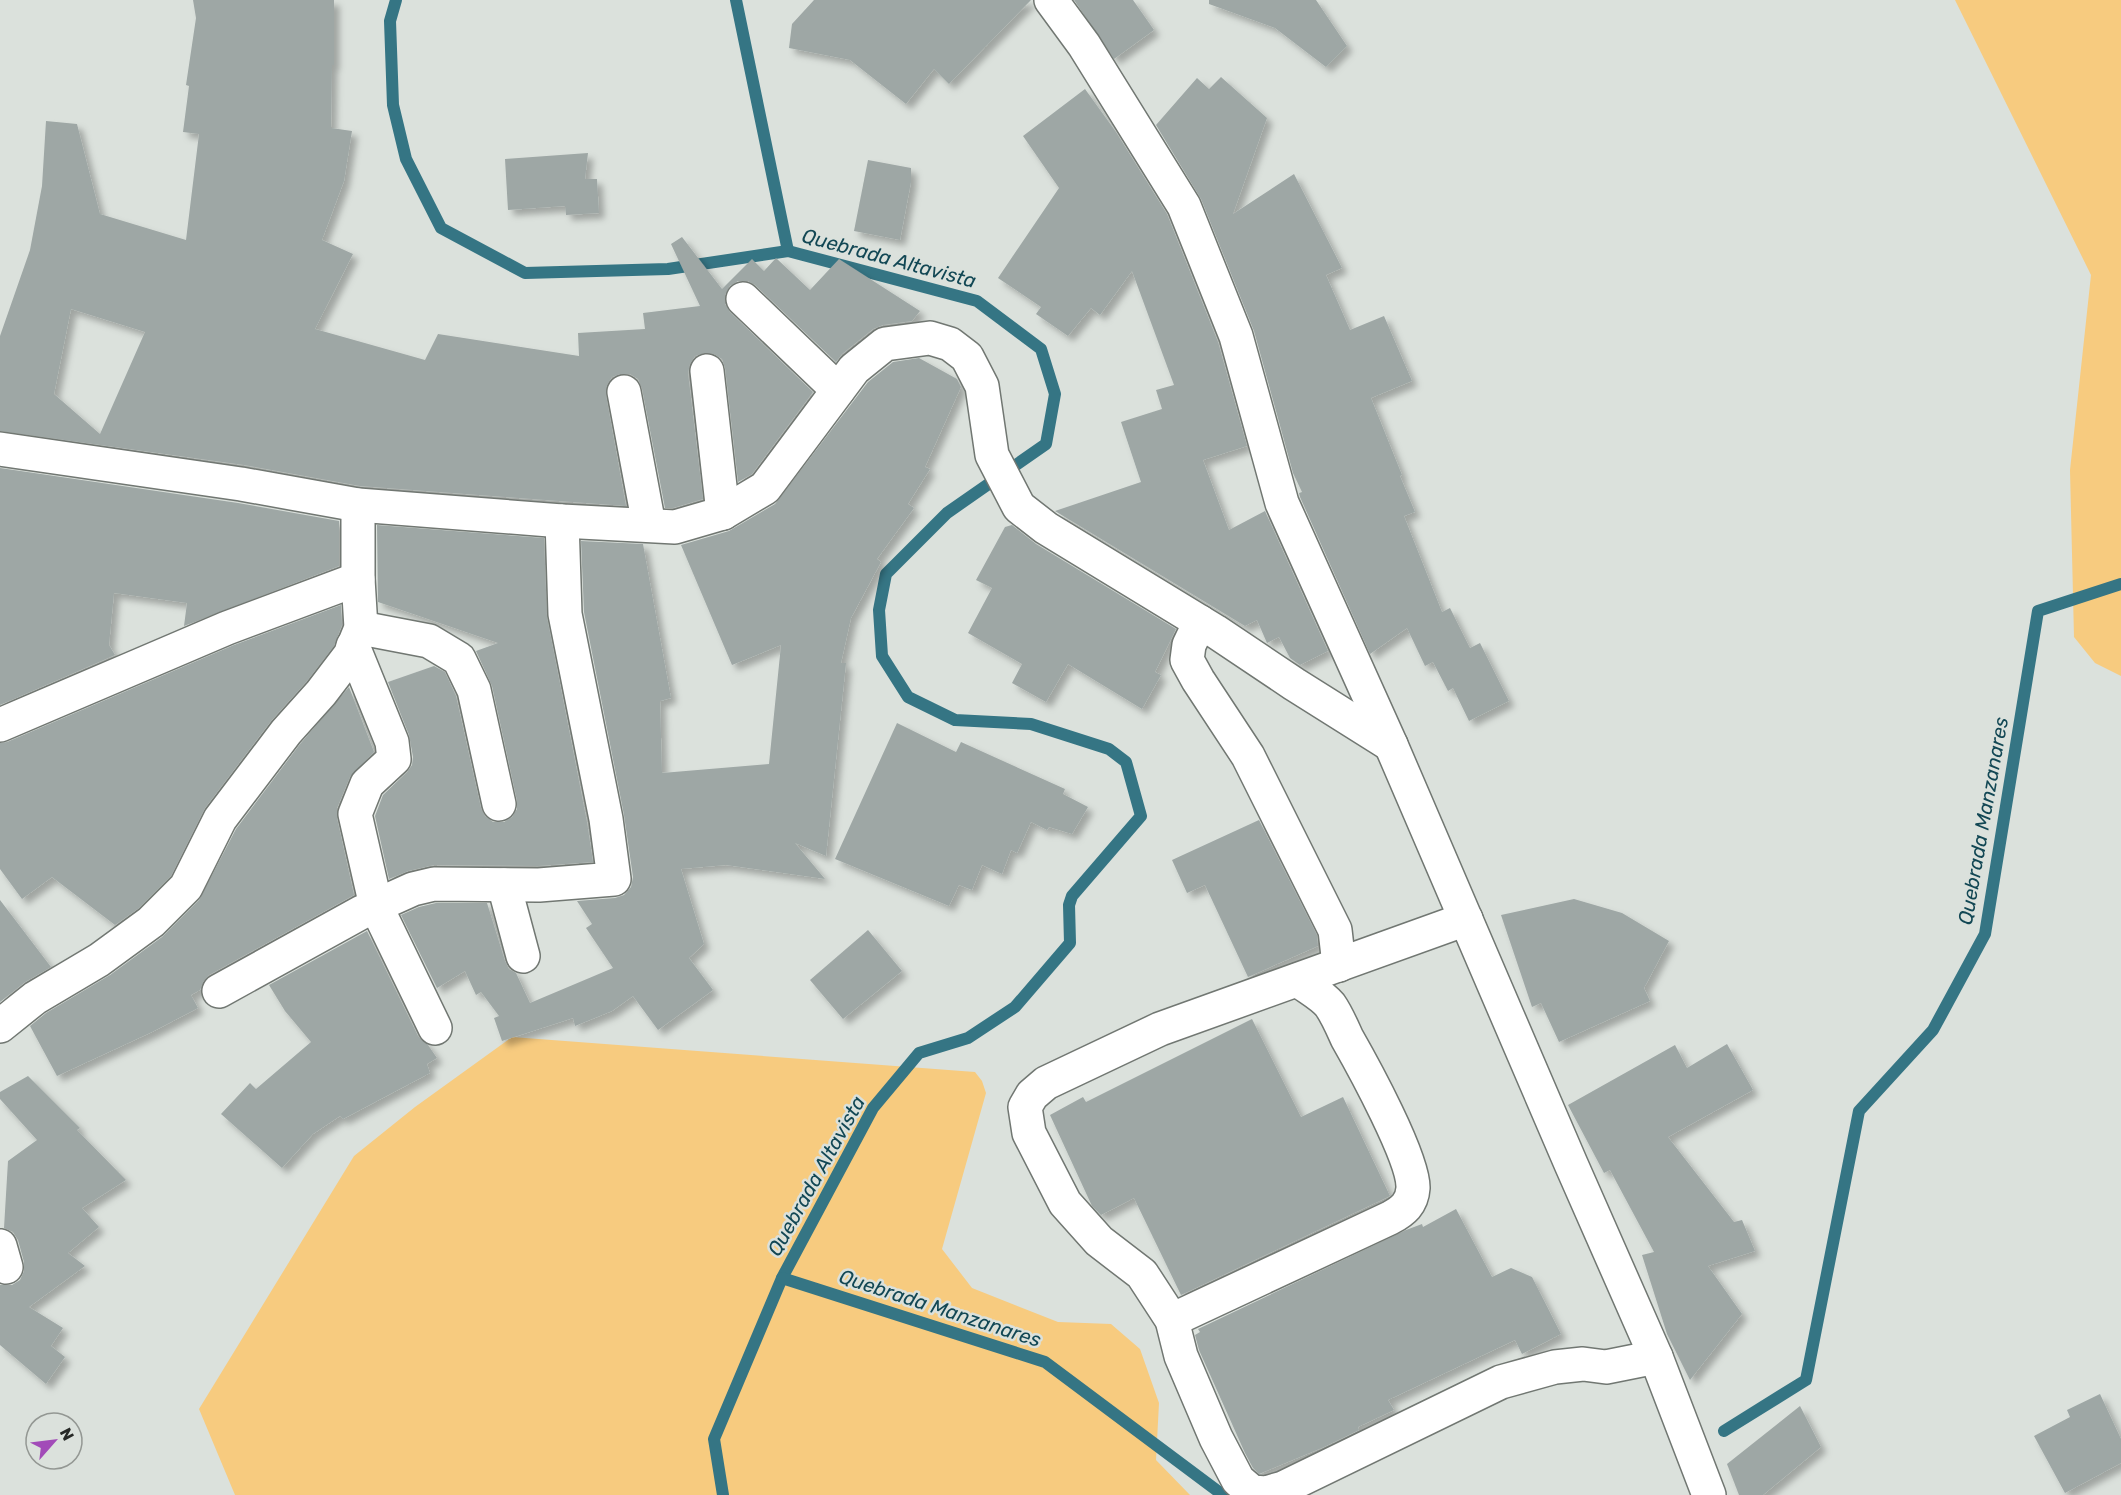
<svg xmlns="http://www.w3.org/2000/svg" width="2121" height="1495" font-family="Rubik,sans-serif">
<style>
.green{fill:#f7cb7f}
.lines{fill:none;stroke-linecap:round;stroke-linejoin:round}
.stream{stroke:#357584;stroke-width:12}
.building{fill:#9ea7a5;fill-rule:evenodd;filter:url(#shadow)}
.street-casing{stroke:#717772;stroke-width:36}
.secondary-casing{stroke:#717772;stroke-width:36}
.street{stroke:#fff;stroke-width:33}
.secondary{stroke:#fff;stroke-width:33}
.labels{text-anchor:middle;stroke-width:5;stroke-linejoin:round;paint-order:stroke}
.water-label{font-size:20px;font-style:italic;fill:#124754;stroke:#dbe1dc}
</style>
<defs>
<filter id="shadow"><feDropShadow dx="5.5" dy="5.5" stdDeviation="3" flood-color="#0004"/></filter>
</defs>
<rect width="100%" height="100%" fill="#dbe1dc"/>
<g class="green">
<polygon points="1955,0 2121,0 2121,676 2095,663 2074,637 2070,470 2091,275"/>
<polygon points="512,1037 975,1072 982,1081 986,1093 942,1249 972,1288 1058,1322 1111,1324 1140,1349 1159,1403 1156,1460 1190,1495 235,1495 199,1409 354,1156 415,1107"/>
</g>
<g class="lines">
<g class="stream">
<polyline points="396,0 390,21 393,105 406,159 441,228 525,273 668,269 788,251 977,301 1041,349 1055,394 1046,444 947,513 886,574 879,610 882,656 908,697 955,720 1031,724 1109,749 1126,762 1141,816 1072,896 1069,905 1070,943 1015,1007 968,1038 919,1053 873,1108 782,1278 714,1439 723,1495"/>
<polyline points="736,0 788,251"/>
<polyline points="782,1278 1045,1362 1223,1495"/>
<polyline points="1724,1431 1806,1380 1859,1111 1933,1030 1985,934 2038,611 2121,584"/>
</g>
</g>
<g class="building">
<path d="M 193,0 L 334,0 L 334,65 L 332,65 L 331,128 L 352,131 L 344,181 L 322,240 L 353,254 L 315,329 L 425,360 L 438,334 L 579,356 L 578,333 L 645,329 L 643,313 L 700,306 L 671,244 L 682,237 L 722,289 L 752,259 L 764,271 L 776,258 L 810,290 L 839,259 L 920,311 L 912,321 L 883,325 L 873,329 L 842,354 L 836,362 L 755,285 L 748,281 L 738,281 L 730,286 L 725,295 L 725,304 L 730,312 L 813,392 L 752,474 L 738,482 L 725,368 L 722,359 L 714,354 L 704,353 L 695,356 L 690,364 L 688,373 L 703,499 L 673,508 L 665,508 L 642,389 L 638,379 L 630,374 L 620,374 L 612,377 L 607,385 L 606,395 L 626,506 L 360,486 L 244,465 L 0,431 L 0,336 L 30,250 L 42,186 L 46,121 L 77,124 L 100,214 L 186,240 L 199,134 L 183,132 L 189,86 L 186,85 L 196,18 ZM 71,309 L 145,332 L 100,434 L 54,394 Z"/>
<polygon points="814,0 1031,0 949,84 934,69 906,104 850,60 789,48 792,24"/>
<polygon points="1074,0 1133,0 1154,30 1114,59"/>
<polygon points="1209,0 1316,0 1347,46 1326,67 1275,28 1209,4"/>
<polygon points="1221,77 1267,118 1233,214 1294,174 1342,268 1326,275 1350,330 1384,316 1412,381 1371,398 1402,475 1400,476 1415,512 1404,516 1442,612 1450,608 1470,648 1480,643 1509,701 1469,721 1453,688 1448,691 1433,662 1425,666 1407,628 1370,654 1300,497 1299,493 1302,492 1293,473 1254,331 1201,199 1156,125 1197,78 1209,89"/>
<polygon points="1085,89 1116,132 1167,214 1218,342 1247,446 1203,460 1229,530 1265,511 1328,651 1300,665 1290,658 1279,637 1267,643 1257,620 1245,626 1055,511 1141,482 1121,422 1162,409 1156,390 1174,385 1132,271 1100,315 1091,308 1068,336 1036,314 1041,307 998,278 1059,188 1023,136"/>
<polygon points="588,153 585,179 597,179 599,213 566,215 565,206 508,210 505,159"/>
<polygon points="868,160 911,168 911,182 900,240 854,231"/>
<polygon points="919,358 957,379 961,387 925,467 930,469 908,504 914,508 877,559 881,562 851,618 841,663 846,663 826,856 795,843 825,879 726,865 681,869 704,944 689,958 713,990 658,1030 633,996 612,1011 575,1026 573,1018 502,1041 494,1018 499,1016 481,992 476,995 465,971 437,988 401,915 419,907 436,903 487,903 505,961 509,969 516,973 530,1003 613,968 586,928 592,924 577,901 615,898 624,895 631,887 633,877 624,815 584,612 581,541 643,544 671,698 660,701 662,773 769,764 781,645 732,665 681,545 729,531 775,504 868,382 893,362"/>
<polygon points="0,468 238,503 339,521 339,566 184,626 187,603 114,593 109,645 115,655 0,705"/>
<polygon points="377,525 544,538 547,617 587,822 593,862 538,866 434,865 408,871 389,879 375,816 383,795 407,772 412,765 413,757 409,735 388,682 434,666 445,672 456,696 481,808 485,816 493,822 504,822 512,817 517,809 517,801 492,686 476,651 498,643 378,602"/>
<polygon points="1012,525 1036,544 1176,629 1155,672 1161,675 1142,709 1068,664 1046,702 1012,683 1022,664 968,633 992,588 976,580 1005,527"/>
<polygon points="341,605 342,625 334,646 307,681 271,721 205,808 171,876 139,908 115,925 52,877 22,899 0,869 0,743 7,742 234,645"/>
<polygon points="349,687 374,752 350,777 337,808 337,818 354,895 209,975 203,982 200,990 191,995 198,1008 152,1032 57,1076 30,1026 46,1013 110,975 162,937 199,900 236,829 300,744"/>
<polygon points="897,723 956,752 961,742 1065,789 1063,794 1088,807 1072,834 1049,827 1047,830 1031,822 1017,853 1011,850 1002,874 982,865 972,890 959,885 949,906 835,859"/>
<polygon points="1259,820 1317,935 1318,946 1248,977 1205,885 1187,893 1172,860"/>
<polygon points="1574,899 1622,913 1669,941 1644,988 1650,1001 1559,1042 1541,1003 1532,1007 1501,915"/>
<polygon points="0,900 51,967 25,982 0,1002"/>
<polygon points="868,930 902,971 843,1019 810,980"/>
<polygon points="367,931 418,1036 428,1045 437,1058 427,1064 430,1073 343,1119 340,1116 313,1134 282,1168 221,1114 250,1083 256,1089 311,1042 285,1011 269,985"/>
<polygon points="1252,1019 1301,1117 1343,1097 1390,1196 1181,1295 1134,1198 1101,1215 1092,1206 1050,1115 1083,1097 1086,1102"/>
<polygon points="1727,1044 1753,1090 1668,1137 1734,1222 1742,1220 1755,1251 1708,1266 1742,1314 1690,1380 1667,1334 1642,1255 1654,1252 1610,1170 1604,1173 1568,1105 1675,1045 1687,1068"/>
<polygon points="28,1076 80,1128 77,1130 126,1180 82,1208 99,1227 68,1253 85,1266 29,1307 63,1328 51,1346 65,1357 46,1384 0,1345 0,1285 12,1285 20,1280 24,1271 24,1262 18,1240 13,1232 4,1228 8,1161 37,1140 0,1099 0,1092"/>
<polygon points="1456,1209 1492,1277 1511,1268 1532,1277 1561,1334 1522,1354 1515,1340 1388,1400 1394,1410 1358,1427 1359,1430 1324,1447 1259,1474 1253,1468 1245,1453 1199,1350 1195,1335 1200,1332 1198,1329 1406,1230 1422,1224 1423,1227"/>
<polygon points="2100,1394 2121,1439 2121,1463 2065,1493 2034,1436 2070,1417 2067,1410"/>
<polygon points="1800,1406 1821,1447 1763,1495 1739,1495 1727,1464"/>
</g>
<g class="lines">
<defs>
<g id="street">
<polyline points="743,299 838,390"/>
<polyline points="707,371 723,513"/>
<polyline points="624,392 649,525"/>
<polyline points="0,449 241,484 358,505 562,521 675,527 723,513 765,488 854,369 885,344 930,338 950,344 967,357 982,386 992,455 1019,507 1046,528 1215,631 1294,684 1391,745"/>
<polyline points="1200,622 1189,645 1187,660 1198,680 1248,756 1335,930 1339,965"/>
<polyline points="361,628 429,641 459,659 474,690 499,804"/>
<polyline points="353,646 392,742 394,759 367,784 355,814 376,906 435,1028"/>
<polyline points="0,725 227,628 358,579"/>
<polyline points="504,885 523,956"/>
<polyline points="1466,919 1160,1029 1046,1083 1032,1095 1025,1107 1029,1133 1065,1203 1099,1241 1142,1274 1172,1320 1181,1356 1216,1438 1238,1480 1252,1492 1266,1493 1283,1488 1501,1382 1555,1367 1583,1364 1606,1367 1656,1357"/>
<polyline points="219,991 362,912 413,889 434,884 539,885 614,879 606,819 565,614 562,521"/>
<polyline points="0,1026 35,998 99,960 151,922 186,887 220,819 286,732 321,693 350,655 361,628 358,579 358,505"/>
<polyline points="0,1246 6,1267"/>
<path d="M 1172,1320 L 1390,1218 C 1403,1211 1412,1204 1413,1188 C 1414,1159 1363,1066 1347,1038 C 1342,1027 1337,1015 1330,1005 C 1322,995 1308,988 1298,980"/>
</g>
<polyline id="secondary" points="1051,0 1084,45 1184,206 1236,336 1282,503 1391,745 1571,1164 1656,1357 1709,1495"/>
</defs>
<use href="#street" class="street-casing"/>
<use href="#secondary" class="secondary-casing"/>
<use href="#street" class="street"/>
<use href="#secondary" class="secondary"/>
</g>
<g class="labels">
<g class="water-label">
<text transform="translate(889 258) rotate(15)" y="7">Quebrada Altavista</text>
<text transform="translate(1983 821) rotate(-80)" y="7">Quebrada Manzanares</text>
<text transform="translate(816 1176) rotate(-61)" y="7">Quebrada Altavista</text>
<text transform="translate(940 1308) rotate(18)" y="7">Quebrada Manzanares</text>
</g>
</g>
<g transform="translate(54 1441) rotate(62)"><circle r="28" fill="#dbe1dc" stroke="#939793" stroke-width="1.5"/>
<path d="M0-4.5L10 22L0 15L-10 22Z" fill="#a24bb8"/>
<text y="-9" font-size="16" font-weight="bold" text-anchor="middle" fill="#262826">N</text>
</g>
</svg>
